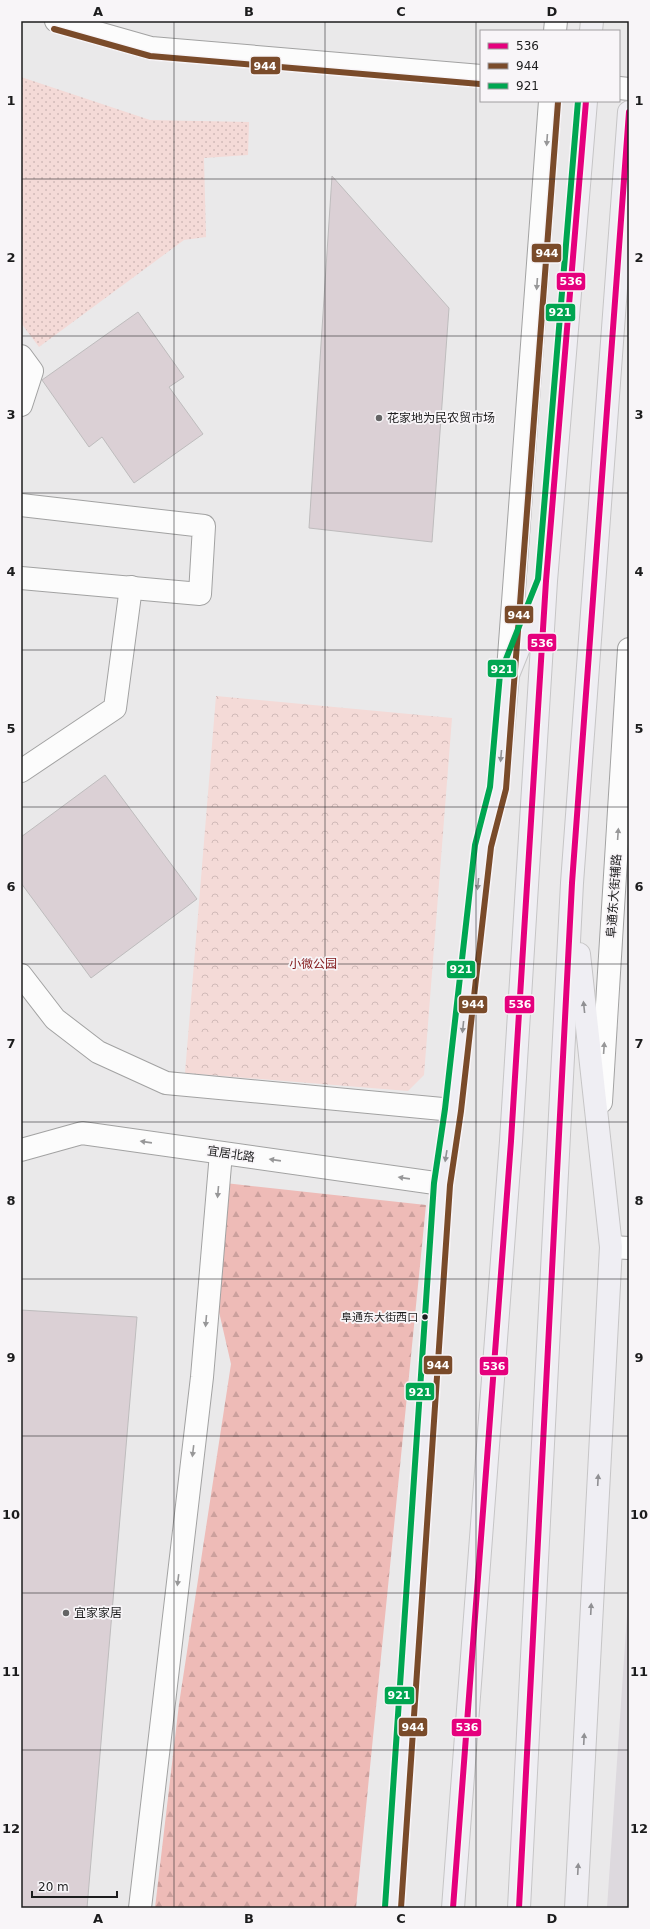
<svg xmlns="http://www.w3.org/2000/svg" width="650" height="1929" font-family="'DejaVu Sans','Noto Sans SC',sans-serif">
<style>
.built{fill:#ddd9de}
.forest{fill:url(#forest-firs)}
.park{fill:url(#park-crowns)}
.garden{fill:url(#garden-dots)}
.building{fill:#dbd0d5;stroke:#bebcbd}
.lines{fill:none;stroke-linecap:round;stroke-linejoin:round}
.minor-casing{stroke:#a2a2a2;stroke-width:24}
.tertiary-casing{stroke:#a2a2a2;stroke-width:24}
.primary-casing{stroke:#c6c5c6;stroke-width:24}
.minor{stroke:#fcfcfc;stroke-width:22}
.tertiary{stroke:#fcfcfc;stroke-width:22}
.primary{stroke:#efeef3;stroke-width:22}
.bus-1-casing{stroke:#f8f5f8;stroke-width:9}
.bus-2-casing{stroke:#f8f5f8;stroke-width:9}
.bus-3-casing{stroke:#f8f5f8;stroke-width:9}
.bus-1{stroke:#e5007d;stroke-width:6}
.bus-2{stroke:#7a4b2a;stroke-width:6}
.bus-3{stroke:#00a651;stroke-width:6}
.oneway{fill:#979798}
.oneway2{fill:#909093}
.grid{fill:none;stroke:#1c1c1d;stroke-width:1;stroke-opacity:0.55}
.poi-dot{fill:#646465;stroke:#f8f5f8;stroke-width:1.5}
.bus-dot{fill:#1c1c1d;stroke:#f8f5f8;stroke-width:1.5}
.labels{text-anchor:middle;stroke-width:3.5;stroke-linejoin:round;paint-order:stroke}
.bus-label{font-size:11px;fill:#1c1c1d;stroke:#f8f5f8;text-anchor:end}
.poi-label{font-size:12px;fill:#1c1c1d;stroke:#f8f5f8;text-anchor:start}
.street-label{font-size:12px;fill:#1c1c1d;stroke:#f8f5f8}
.park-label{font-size:12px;fill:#811619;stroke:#f8f5f8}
.line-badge{stroke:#f8f5f8;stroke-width:1.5}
.badge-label{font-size:11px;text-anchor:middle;font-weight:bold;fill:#fff}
.neatline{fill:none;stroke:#1c1c1d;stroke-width:1.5}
.grid-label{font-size:13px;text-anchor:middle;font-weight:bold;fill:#1c1c1d}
</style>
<defs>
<pattern id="forest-firs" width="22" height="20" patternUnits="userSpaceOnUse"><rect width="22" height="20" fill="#eebbb7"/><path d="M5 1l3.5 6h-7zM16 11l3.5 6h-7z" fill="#cca09d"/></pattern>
<pattern id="park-crowns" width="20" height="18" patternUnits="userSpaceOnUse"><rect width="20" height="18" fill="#f4dad7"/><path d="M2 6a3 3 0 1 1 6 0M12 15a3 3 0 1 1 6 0" fill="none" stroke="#d1bab8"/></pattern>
<pattern id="garden-dots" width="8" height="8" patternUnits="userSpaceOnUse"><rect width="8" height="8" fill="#f4dad7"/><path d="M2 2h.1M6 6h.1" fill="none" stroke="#d1bab8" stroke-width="1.8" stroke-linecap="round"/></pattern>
</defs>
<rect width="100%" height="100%" fill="#eae9ea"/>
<polygon class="built" points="629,1586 629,1908 607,1908"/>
<polygon class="forest" points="225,1183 426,1205 356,1908 155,1908 179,1704 231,1364 214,1290"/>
<polygon class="park" points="216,696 452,718 424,1075 408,1091 185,1073"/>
<polygon class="garden" points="21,77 150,120 249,122 248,155 204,158 206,237 184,240 39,347 21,323"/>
<g class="building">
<polygon points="332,176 449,308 432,542 309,528"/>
<polygon points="138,312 184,377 169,387 203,434 134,483 102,437 89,447 42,380"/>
<polygon points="105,775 197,899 91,978 21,883 21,837"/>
<polygon points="21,1310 137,1317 87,1908 21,1908"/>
</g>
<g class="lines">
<defs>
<g id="minor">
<polyline points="555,31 556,21"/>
<polyline points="21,356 32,371 21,405"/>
<polyline points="21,505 204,526 200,594 21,578"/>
<polyline points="508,670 550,101"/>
<polyline points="21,771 115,708 131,587"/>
<polyline points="21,975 55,1019 98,1052 166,1083 453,1110"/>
<polyline points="601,1102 629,649"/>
<polyline points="21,1150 82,1133 442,1184"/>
<polyline points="611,1247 629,1248"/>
<polyline points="140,1908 202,1377 221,1153"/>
</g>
<g id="tertiary">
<polyline points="56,21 151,48 481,76"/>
<polyline points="619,88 629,89"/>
</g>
<g id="primary">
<polyline points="591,31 592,21"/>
<polyline points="393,1908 442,1184 453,1110 483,846 498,788 508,675 539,598"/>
<polyline points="453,1908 511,1141 546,581 586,101"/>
<polyline points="519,1908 572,883 629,112"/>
<polyline points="576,1908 611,1247 579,954"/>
</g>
</defs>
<use href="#minor" class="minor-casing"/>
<use href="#tertiary" class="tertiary-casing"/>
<use href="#primary" class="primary-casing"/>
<use href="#minor" class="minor"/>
<use href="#tertiary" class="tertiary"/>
<use href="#primary" class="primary"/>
<defs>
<g id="bus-1">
<polyline points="453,1908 511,1141 546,581 586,101"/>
<polyline points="519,1908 572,883 629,112"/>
</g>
<g id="bus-2">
<polyline points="54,29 150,56 480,84"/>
<polyline points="401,1908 450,1185 461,1111 491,847 506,789 558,102"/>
</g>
<polyline id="bus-3" points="385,1907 434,1183 445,1109 475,845 490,787 500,674 538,579 578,101"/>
</defs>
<use href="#bus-1" class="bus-1-casing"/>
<use href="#bus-2" class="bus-2-casing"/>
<use href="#bus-3" class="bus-3-casing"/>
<use href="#bus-1" class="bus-1"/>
<use href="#bus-2" class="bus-2"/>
<use href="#bus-3" class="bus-3"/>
</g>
<defs><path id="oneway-solid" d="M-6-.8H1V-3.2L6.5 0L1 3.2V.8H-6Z"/></defs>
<g class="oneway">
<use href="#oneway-solid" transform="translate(547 140) rotate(94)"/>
<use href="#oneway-solid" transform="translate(537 284) rotate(94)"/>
<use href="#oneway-solid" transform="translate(618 834) rotate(-86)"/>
<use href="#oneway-solid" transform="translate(604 1048) rotate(-86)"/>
<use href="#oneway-solid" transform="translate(146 1142) rotate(-172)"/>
<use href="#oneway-solid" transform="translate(275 1160) rotate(-172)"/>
<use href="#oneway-solid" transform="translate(404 1178) rotate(-172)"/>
<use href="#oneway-solid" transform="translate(218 1192) rotate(95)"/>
<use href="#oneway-solid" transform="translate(206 1321) rotate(95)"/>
<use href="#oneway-solid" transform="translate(193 1451) rotate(97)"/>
<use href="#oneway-solid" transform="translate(178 1580) rotate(97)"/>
</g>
<g class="oneway2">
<use href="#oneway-solid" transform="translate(501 756) rotate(95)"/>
<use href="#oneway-solid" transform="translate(478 884) rotate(96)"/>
<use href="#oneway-solid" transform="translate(584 1007) rotate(-96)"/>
<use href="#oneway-solid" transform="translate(463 1027) rotate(96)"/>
<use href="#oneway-solid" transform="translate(446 1156) rotate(99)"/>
<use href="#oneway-solid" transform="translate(598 1480) rotate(-87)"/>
<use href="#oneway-solid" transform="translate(591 1609) rotate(-87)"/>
<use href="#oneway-solid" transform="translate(584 1739) rotate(-87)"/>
<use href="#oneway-solid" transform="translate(578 1869) rotate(-87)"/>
</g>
<path class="grid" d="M 174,21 L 174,1908M 325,21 L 325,1908M 476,21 L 476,1908M 21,179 L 629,179M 21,336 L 629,336M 21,493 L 629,493M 21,650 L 629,650M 21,807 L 629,807M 21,964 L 629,964M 21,1122 L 629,1122M 21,1279 L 629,1279M 21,1436 L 629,1436M 21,1593 L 629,1593M 21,1750 L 629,1750"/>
<g class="poi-dot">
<circle cx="379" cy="418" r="4"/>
<circle cx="66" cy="1613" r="4"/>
</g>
<circle class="bus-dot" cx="425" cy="1317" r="3.5"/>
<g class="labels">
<g class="bus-label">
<text x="418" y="1321">阜通东大街西口</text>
</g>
<g class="poi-label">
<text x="387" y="422">花家地为民农贸市场</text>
<text x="74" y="1617">宜家家居</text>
</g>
<g class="street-label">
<text transform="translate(614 896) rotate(-86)" y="4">阜通东大街辅路</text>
<text transform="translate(231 1154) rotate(8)" y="4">宜居北路</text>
</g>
<g class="park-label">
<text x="313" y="968">小微公园</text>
</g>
</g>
<g class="line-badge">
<rect x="250" y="56" width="31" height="19" rx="4" fill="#7a4b2a"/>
<rect x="531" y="243" width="31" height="20" rx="4" fill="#7a4b2a"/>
<rect x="556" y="272" width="30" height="19" rx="4" fill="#e5007d"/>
<rect x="545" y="303" width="31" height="19" rx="4" fill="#00a651"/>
<rect x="504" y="605" width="30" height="19" rx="4" fill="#7a4b2a"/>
<rect x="527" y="633" width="30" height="19" rx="4" fill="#e5007d"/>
<rect x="487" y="659" width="30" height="19" rx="4" fill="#00a651"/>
<rect x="446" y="960" width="30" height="19" rx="4" fill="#00a651"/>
<rect x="458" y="995" width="30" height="19" rx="4" fill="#7a4b2a"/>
<rect x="504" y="995" width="31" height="19" rx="4" fill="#e5007d"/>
<rect x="423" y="1355" width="30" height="20" rx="4" fill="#7a4b2a"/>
<rect x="479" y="1356" width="30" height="20" rx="4" fill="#e5007d"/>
<rect x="405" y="1382" width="30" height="19" rx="4" fill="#00a651"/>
<rect x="384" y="1686" width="31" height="19" rx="4" fill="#00a651"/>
<rect x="398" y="1717" width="30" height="20" rx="4" fill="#7a4b2a"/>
<rect x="451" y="1718" width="31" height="19" rx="4" fill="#e5007d"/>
</g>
<g class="badge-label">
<text x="265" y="70">944</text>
<text x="547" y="257">944</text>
<text x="571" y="285">536</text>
<text x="560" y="316">921</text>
<text x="519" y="619">944</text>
<text x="542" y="647">536</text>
<text x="502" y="673">921</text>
<text x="461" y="973">921</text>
<text x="473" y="1008">944</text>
<text x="520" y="1008">536</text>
<text x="438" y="1369">944</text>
<text x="494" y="1370">536</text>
<text x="420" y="1396">921</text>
<text x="399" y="1699">921</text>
<text x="413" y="1731">944</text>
<text x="467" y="1731">536</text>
</g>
<rect width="650" height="1929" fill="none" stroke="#f8f5f8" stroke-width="44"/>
<rect x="480" y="30" width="140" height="72" fill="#f8f5f8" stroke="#a09ea0"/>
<rect x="488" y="43" width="20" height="6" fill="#e5007d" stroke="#a09ea0"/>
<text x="516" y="50" font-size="12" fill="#1c1c1d">536</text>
<rect x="488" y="63" width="20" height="6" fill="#7a4b2a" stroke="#a09ea0"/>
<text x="516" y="70" font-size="12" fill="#1c1c1d">944</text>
<rect x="488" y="83" width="20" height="6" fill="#00a651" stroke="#a09ea0"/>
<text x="516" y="90" font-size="12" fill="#1c1c1d">921</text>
<path d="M32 1891v6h85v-6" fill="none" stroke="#1c1c1d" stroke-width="2"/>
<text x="38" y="1891" font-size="12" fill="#1c1c1d" stroke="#f8f5f8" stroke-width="3" paint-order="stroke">20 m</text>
<rect x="22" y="22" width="606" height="1885" class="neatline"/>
<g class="grid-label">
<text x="98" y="16">A</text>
<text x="249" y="16">B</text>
<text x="401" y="16">C</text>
<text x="552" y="16">D</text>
<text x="11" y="105">1</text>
<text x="639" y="105">1</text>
<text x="11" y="262">2</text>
<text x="639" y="262">2</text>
<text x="11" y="419">3</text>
<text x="639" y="419">3</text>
<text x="11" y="576">4</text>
<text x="639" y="576">4</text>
<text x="11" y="733">5</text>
<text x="639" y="733">5</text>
<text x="11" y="891">6</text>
<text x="639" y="891">6</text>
<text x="11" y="1048">7</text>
<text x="639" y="1048">7</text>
<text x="11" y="1205">8</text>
<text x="639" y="1205">8</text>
<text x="11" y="1362">9</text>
<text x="639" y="1362">9</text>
<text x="11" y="1519">10</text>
<text x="639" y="1519">10</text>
<text x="11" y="1676">11</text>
<text x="639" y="1676">11</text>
<text x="11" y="1833">12</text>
<text x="639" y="1833">12</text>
<text x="98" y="1923">A</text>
<text x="249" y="1923">B</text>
<text x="401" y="1923">C</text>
<text x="552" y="1923">D</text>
</g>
</svg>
